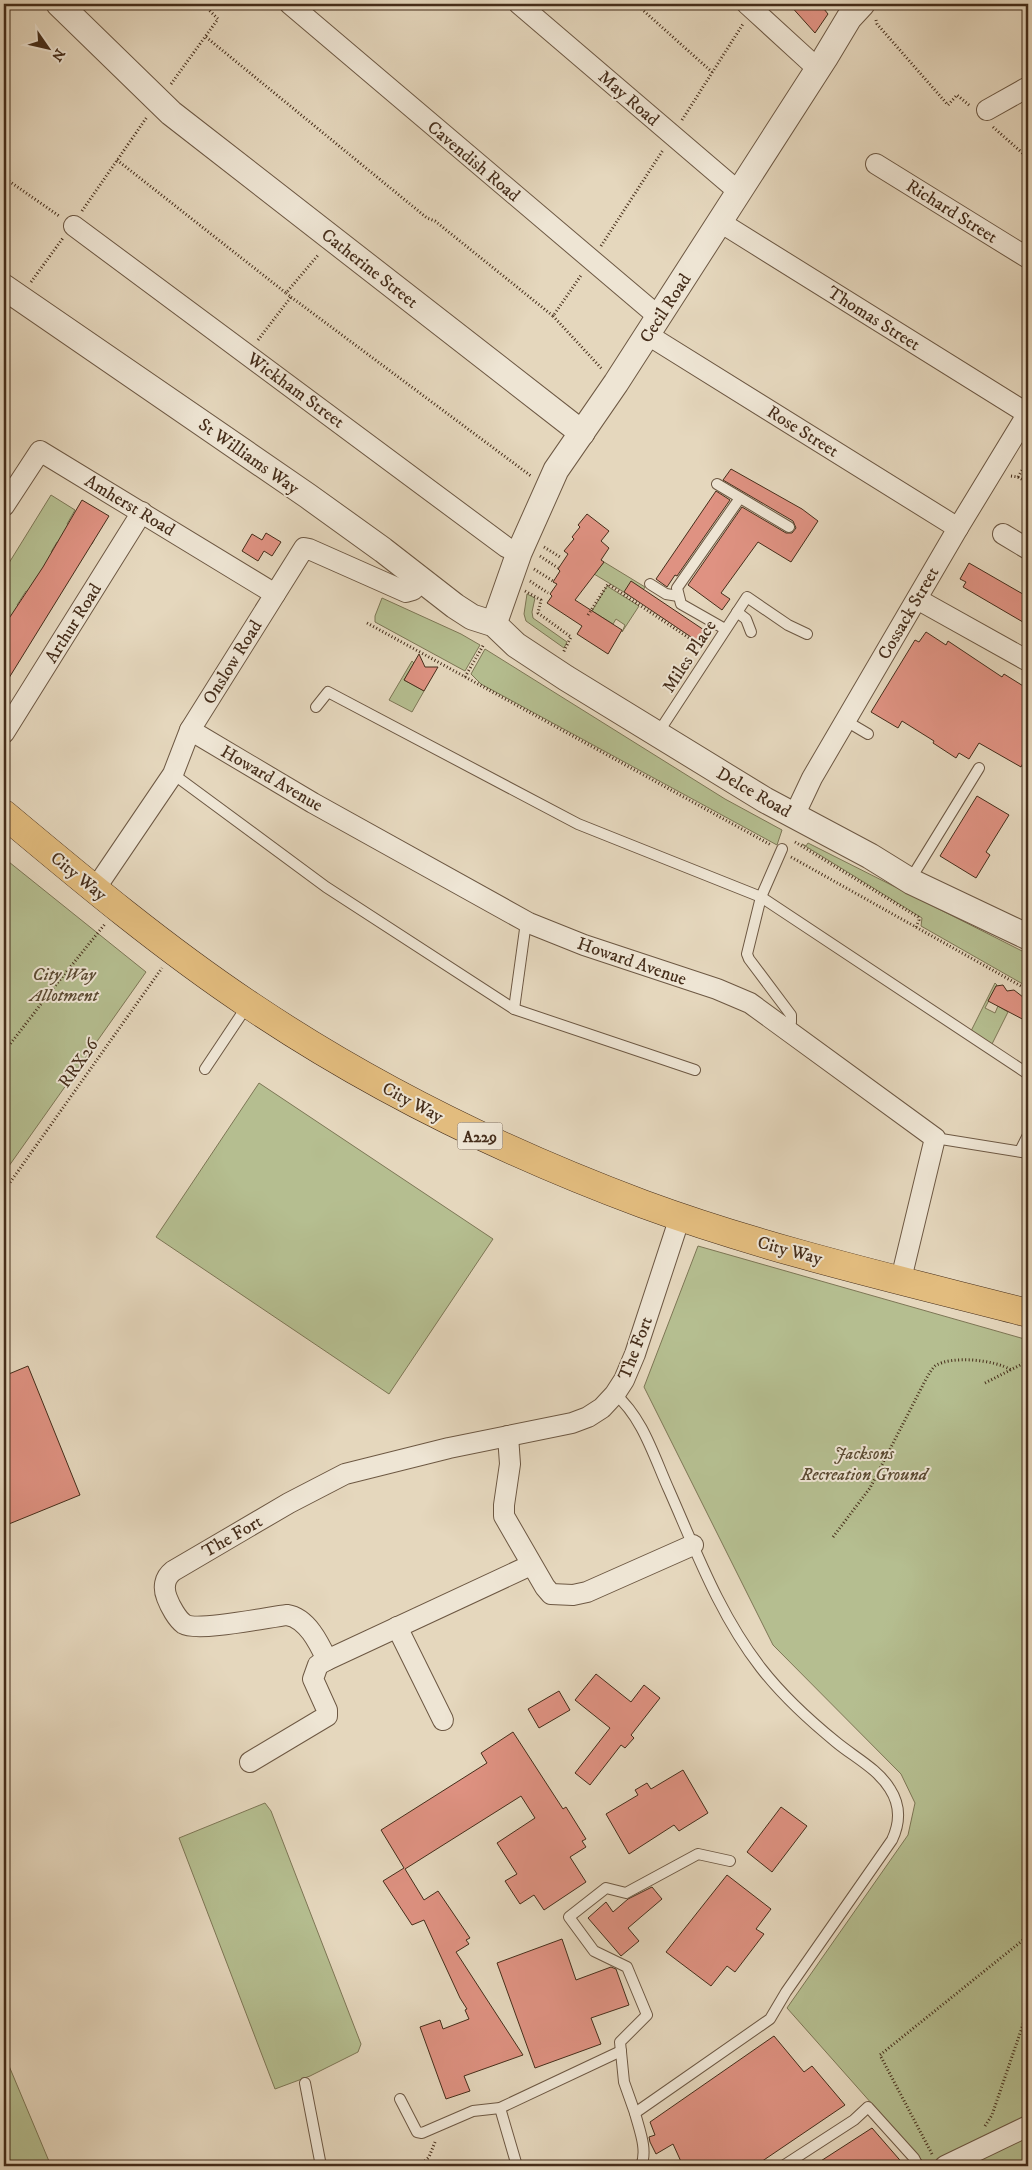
<svg xmlns="http://www.w3.org/2000/svg" width="1032" height="2170" font-family="'IM FELL DW Pica',serif">
<style>
.green{fill:#b5be90;stroke:#7d7655}
.building{fill:#df9282;stroke:#452d1a}
.lines{fill:none;stroke-linecap:round;stroke-linejoin:round}
.service-casing{stroke:#6d5843;stroke-width:12}
.minor-casing{stroke:#6d5843;stroke-width:22}
.tertiary-casing{stroke:#6d5843;stroke-width:27}
.primary-casing{stroke:#452d1a;stroke-width:29}
.path{stroke:#452d1a;stroke-width:3;stroke-dasharray:1 2.5;stroke-linecap:butt}
.service{stroke:#eee5d4;stroke-width:10}
.minor{stroke:#eee5d4;stroke-width:20}
.tertiary{stroke:#eee5d4;stroke-width:25}
.primary{stroke:#e2bc7e;stroke-width:28}
.labels{text-anchor:middle;stroke-width:4;stroke-linejoin:round;paint-order:stroke}
.shield{fill:#eee5d4;stroke:#786452;stroke-width:1}
.shield-label{font-size:16px;font-weight:bold;fill:#452d1a}
.street-label{font-size:18px;fill:#452d1a;stroke:#eee5d4}
.park-label{font-size:18px;font-style:italic;fill:#5b4a32;stroke:#eee5d4}
</style>
<rect width="100%" height="100%" fill="#e5d7bd"/>
<filter id="stains"><feTurbulence type="fractalNoise" baseFrequency=".004" numOctaves="4"/><feColorMatrix values="0 0 0 0 .2 0 0 0 0 .09 0 0 0 0 .02 0 0 0 .5 -.17"/></filter>
<radialGradient id="worn" r=".72"><stop offset=".6" stop-color="#630" stop-opacity="0"/><stop offset="1" stop-color="#630" stop-opacity=".3"/></radialGradient>
<g class="green">
<polygon points="51,495 75,510 67,524 94,540 92,544 69,529 64,546 57,542 51,552 58,556 28,592 26,591 17,605 25,610 16,625 8,620 4,626 4,571"/>
<polygon points="604,562 645,587 637,600 594,574"/>
<polygon points="607,586 639,606 622,632 625,625 616,619 613,624 592,611"/>
<polygon points="527,594 535,598 532,612 533,618 567,642 564,648 526,621 524,614"/>
<polygon points="382,598 461,634 480,645 465,671 375,622 375,616"/>
<polygon points="485,649 725,799 782,830 777,845 481,684 471,674"/>
<polygon points="412,661 414,663 404,680 424,691 412,712 389,700"/>
<polygon points="808,843 1028,954 1028,987 921,926 922,918 802,844 806,846"/>
<polygon points="4,858 146,972 4,1173"/>
<polygon points="995,983 997,985 985,1008 995,1013 998,1006 1008,1012 992,1044 971,1031"/>
<polygon points="259,1083 493,1239 389,1394 156,1237"/>
<polygon points="698,1246 1028,1340 1028,2122 927,2166 787,2008 908,1835 915,1803 901,1774 773,1645 644,1387"/>
<polygon points="265,1803 271,1811 361,2044 358,2052 310,2076 275,2089 179,1838"/>
<polygon points="4,2054 51,2166 4,2166"/>
<polygon points="1028,2134 1028,2166 965,2166"/>
</g>
<g class="building">
<polygon points="789,4 820,4 828,14 815,33"/>
<polygon points="731,469 802,509 818,521 791,562 758,542 721,593 730,599 722,610 688,585 742,507 786,533 792,533 796,528 793,521 723,480"/>
<polygon points="716,491 730,500 677,576 675,575 667,587 656,579"/>
<polygon points="82,500 109,516 4,686 4,626 43,567"/>
<polygon points="587,514 609,531 601,541 609,548 601,560 604,562 575,600 622,630 608,654 577,634 582,626 547,603 552,596 550,594 557,584 553,582 560,571 558,569 568,554 564,551 574,539 572,537 580,527 578,525"/>
<polygon points="266,533 281,542 272,556 264,551 258,561 242,551 252,534 262,540"/>
<polygon points="969,563 1028,597 1028,625 963,587 966,582 960,579"/>
<polygon points="631,581 707,632 700,643 624,592"/>
<polygon points="926,632 946,645 948,641 1002,677 1004,674 1028,689 1028,766 1023,763 1021,767 979,743 969,759 959,753 956,758 933,743 934,741 902,721 898,728 871,712 915,640 919,642"/>
<polygon points="419,654 425,667 438,667 424,691 404,680"/>
<polygon points="977,796 1009,815 986,852 990,855 976,878 940,856"/>
<polygon points="1003,985 1007,991 1014,990 1028,1001 1028,1022 988,1001 996,986"/>
<polygon points="28,1366 80,1495 4,1526 4,1376"/>
<polygon points="596,1674 631,1702 644,1685 660,1698 631,1735 634,1738 625,1748 621,1745 590,1785 575,1773 610,1728 575,1700"/>
<polygon points="559,1691 570,1710 539,1728 528,1709"/>
<polygon points="513,1732 563,1809 566,1807 586,1839 582,1841 586,1847 570,1857 586,1882 544,1910 534,1895 520,1904 505,1881 517,1874 497,1843 535,1818 521,1796 405,1869 424,1900 438,1891 470,1938 466,1940 469,1944 456,1952 523,2055 464,2076 470,2091 446,2099 420,2027 440,2020 443,2029 469,2019 465,2010 467,2009 460,1998 424,1920 412,1925 383,1881 404,1868 381,1830 487,1763 481,1753"/>
<polygon points="683,1770 708,1813 679,1831 674,1825 629,1854 606,1814 638,1795 635,1790 647,1783 651,1789"/>
<polygon points="781,1807 807,1826 772,1872 747,1852"/>
<polygon points="727,1875 771,1909 756,1929 764,1934 735,1972 727,1966 711,1986 666,1952"/>
<polygon points="652,1887 662,1899 628,1928 639,1941 621,1956 588,1918 606,1902 613,1912 628,1899"/>
<polygon points="562,1939 576,1980 611,1967 616,1969 629,2005 591,2018 601,2044 535,2068 497,1963"/>
<polygon points="774,2036 804,2072 812,2066 845,2105 755,2166 683,2166 673,2144 656,2154 650,2142 649,2137 655,2135 650,2122"/>
<polygon points="872,2128 905,2166 813,2166"/>
</g>
<g class="lines">
<defs>
<g id="service">
<polyline points="717,484 789,527"/>
<polyline points="650,584 666,594 678,596"/>
<polyline points="737,612 746,619 751,632"/>
<polyline points="725,629 681,604 677,588 740,498"/>
<polyline points="316,707 328,692 578,824 761,897 1028,1074"/>
<polyline points="846,721 868,734"/>
<polyline points="658,733 747,597 788,625 807,634"/>
<polyline points="173,774 326,887 514,1009 695,1070"/>
<polyline points="782,849 761,897 747,954 749,959 791,1015 791,1022 788,1029"/>
<polyline points="910,880 979,768"/>
<polyline points="514,1009 526,922"/>
<polyline points="205,1069 247,1006"/>
<polyline points="935,1138 1028,1153"/>
<polyline points="1020,1151 1028,1135"/>
<path d="M 615,1394 C 643,1418 654,1457 669,1490 C 696,1551 719,1614 761,1668 C 782,1695 809,1720 836,1742 C 854,1757 878,1769 890,1789 C 901,1806 900,1823 892,1840 L 786,1992 L 770,2019 L 635,2113 C 639,2129 648,2150 641,2166"/>
<polyline points="305,2083 321,2166"/>
<polyline points="400,2099 417,2132 422,2133 473,2111 500,2108 621,2051"/>
<polyline points="500,2108 517,2166"/>
<polyline points="635,2113 624,2082 620,2042 647,2015 627,1967 594,1951 569,1917 606,1888 626,1893 698,1854 730,1861"/>
<polyline points="783,2166 854,2120 868,2107 914,2158 918,2166"/>
</g>
<g id="minor">
<polyline points="290,4 659,317"/>
<polyline points="519,4 739,192"/>
<polyline points="747,4 818,69"/>
<polyline points="987,110 1028,87"/>
<polyline points="876,164 1028,258"/>
<polyline points="720,222 1028,414"/>
<polyline points="74,226 506,547 519,553"/>
<polyline points="648,335 958,528"/>
<polyline points="4,506 40,451 275,594"/>
<polyline points="1003,534 1028,549"/>
<polyline points="917,599 1028,661"/>
<polyline points="190,730 313,803 529,923 584,945 717,989 750,1003 935,1138 901,1279"/>
<polyline points="4,733 142,512"/>
<polyline points="794,816 812,778 958,528 1028,413"/>
<polyline points="95,889 173,774 190,730 304,548 309,549 406,592 413,590 421,580"/>
<polyline points="508,1436 510,1464 504,1505 504,1516 545,1587 551,1594 573,1595 587,1592 693,1545"/>
<path d="M 531,1565 L 327,1660 C 319,1643 307,1618 287,1615 C 269,1617 197,1632 184,1624 C 177,1619 170,1606 167,1598 C 163,1588 164,1578 173,1571 L 289,1503 L 345,1474 L 449,1448 L 572,1423 L 588,1417 L 602,1408 L 615,1394 L 624,1380 L 635,1354 L 680,1217"/>
<polyline points="397,1627 443,1720"/>
<polyline points="250,1762 327,1716 327,1710 313,1679 318,1665 327,1660"/>
<polyline points="945,2166 1028,2126"/>
</g>
<g id="tertiary">
<polyline points="59,4 171,113 582,433"/>
<polyline points="4,287 308,496 383,550 455,606 472,617 494,624 516,645 566,678 765,800 870,856 912,882 1028,937"/>
<polyline points="494,624 519,553 556,470 616,383 825,58 849,18 862,4"/>
</g>
<path id="primary" d="M 4,814 C 84,881 164,948 251,1006 C 373,1088 506,1153 643,1204 C 768,1250 900,1280 1028,1313"/>
</defs>
<use href="#service" class="service-casing"/>
<use href="#minor" class="minor-casing"/>
<use href="#tertiary" class="tertiary-casing"/>
<use href="#primary" class="primary-casing"/>
<g class="path">
<polyline points="636,4 712,72"/>
<polyline points="876,20 877,24 948,105 957,95 970,106"/>
<polyline points="206,37 427,218 435,221 553,316 582,274"/>
<polyline points="171,84 218,19 203,4"/>
<polyline points="682,120 743,24"/>
<polyline points="993,127 1028,158"/>
<polyline points="4,160 5,158"/>
<polyline points="117,160 286,293"/>
<polyline points="6,179 59,216"/>
<polyline points="82,211 147,117"/>
<polyline points="601,246 663,150"/>
<polyline points="31,282 63,238"/>
<polyline points="291,297 531,476"/>
<polyline points="553,316 602,369"/>
<polyline points="258,340 291,297 286,293 319,254"/>
<polyline points="1011,476 1018,477 1028,460"/>
<polyline points="1018,477 1028,483"/>
<polyline points="544,547 560,557"/>
<polyline points="540,556 558,568"/>
<polyline points="534,569 553,581"/>
<polyline points="530,581 548,593"/>
<polyline points="525,591 541,600 538,613 571,637 563,653"/>
<polyline points="588,615 608,584 701,646"/>
<polyline points="367,623 771,845"/>
<polyline points="465,677 484,644"/>
<polyline points="795,842 918,917 919,920 916,927"/>
<polyline points="791,857 1028,990"/>
<polyline points="4,1052 55,986 105,924"/>
<polyline points="4,1191 162,968"/>
<polyline points="985,1383 1028,1361"/>
<path d="M 833,1537 L 870,1488 L 926,1379 C 929,1374 931,1370 935,1366 C 951,1355 996,1360 1011,1370"/>
<polyline points="985,2126 992,2115 1028,2010"/>
<polyline points="932,2154 880,2055 1028,1936"/>
<polyline points="420,2166 429,2157 435,2142"/>
</g>
<use href="#service" class="service"/>
<use href="#minor" class="minor"/>
<use href="#tertiary" class="tertiary"/>
<use href="#primary" class="primary"/>
</g>
<g class="labels">
<rect class="shield" x="457.5" y="1122.5" width="45" height="27" rx="4"/>
<g class="shield-label">
<text x="480" y="1142">A229</text>
</g>
<g class="street-label">
<text transform="translate(629 98) rotate(41)" y="6">May Road</text>
<text transform="translate(474 161) rotate(40)" y="6">Cavendish Road</text>
<text transform="translate(952 211) rotate(32)" y="6">Richard Street</text>
<text transform="translate(370 268) rotate(38)" y="6">Catherine Street</text>
<text transform="translate(665 308) rotate(-57)" y="6">Cecil Road</text>
<text transform="translate(874 318) rotate(32)" y="6">Thomas Street</text>
<text transform="translate(296 390) rotate(36)" y="6">Wickham Street</text>
<text transform="translate(803 431) rotate(32)" y="6">Rose Street</text>
<text transform="translate(249 456) rotate(35)" y="6">St Williams Way</text>
<text transform="translate(130 505) rotate(31)" y="6">Amherst Road</text>
<text transform="translate(908 613) rotate(-60)" y="6">Cossack Street</text>
<text transform="translate(73 623) rotate(-58)" y="6">Arthur Road</text>
<text transform="translate(689 656) rotate(-57)" y="6">Miles Place</text>
<text transform="translate(232 662) rotate(-58)" y="6">Onslow Road</text>
<text transform="translate(272 778) rotate(30)" y="6">Howard Avenue</text>
<text transform="translate(754 792) rotate(30)" y="6">Delce Road</text>
<text transform="translate(79 876) rotate(39)" y="6">City Way</text>
<text transform="translate(632 961) rotate(19)" y="6">Howard Avenue</text>
<text transform="translate(78 1063) rotate(-55)" y="6">RRX26</text>
<text transform="translate(413 1102) rotate(28)" y="6">City Way</text>
<text transform="translate(790 1250) rotate(15)" y="6">City Way</text>
<text transform="translate(635 1348) rotate(-69)" y="6">The Fort</text>
<text transform="translate(232 1536) rotate(-30)" y="6">The Fort</text>
</g>
<g class="park-label">
<text x="64" y="980">City Way<tspan x="64" dy="21">Allotment</tspan></text>
<text x="864" y="1459">Jacksons<tspan x="864" dy="21">Recreation Ground</tspan></text>
</g>
</g>
<rect width="1032" height="2170" fill="none" stroke="#e5d7bd" stroke-width="20"/>
<rect x="5" y="5" width="1022" height="2160" fill="none" stroke="#452d1a" stroke-width="2.5"/>
<rect x="10" y="10" width="1012" height="2150" fill="none" stroke="#452d1a"/>
<g transform="translate(48 48) rotate(124)" stroke="#eee5d4" stroke-width="4" paint-order="stroke">
<path d="M0-4L9 19L0 12L-9 19Z" fill="#452d1a"/>
<text y="-8" font-size="14" font-weight="bold" text-anchor="middle" fill="#452d1a">N</text>
</g>
<rect width="100%" height="100%" filter="url(#stains)"/>
<rect width="100%" height="100%" fill="url(#worn)"/>
</svg>
